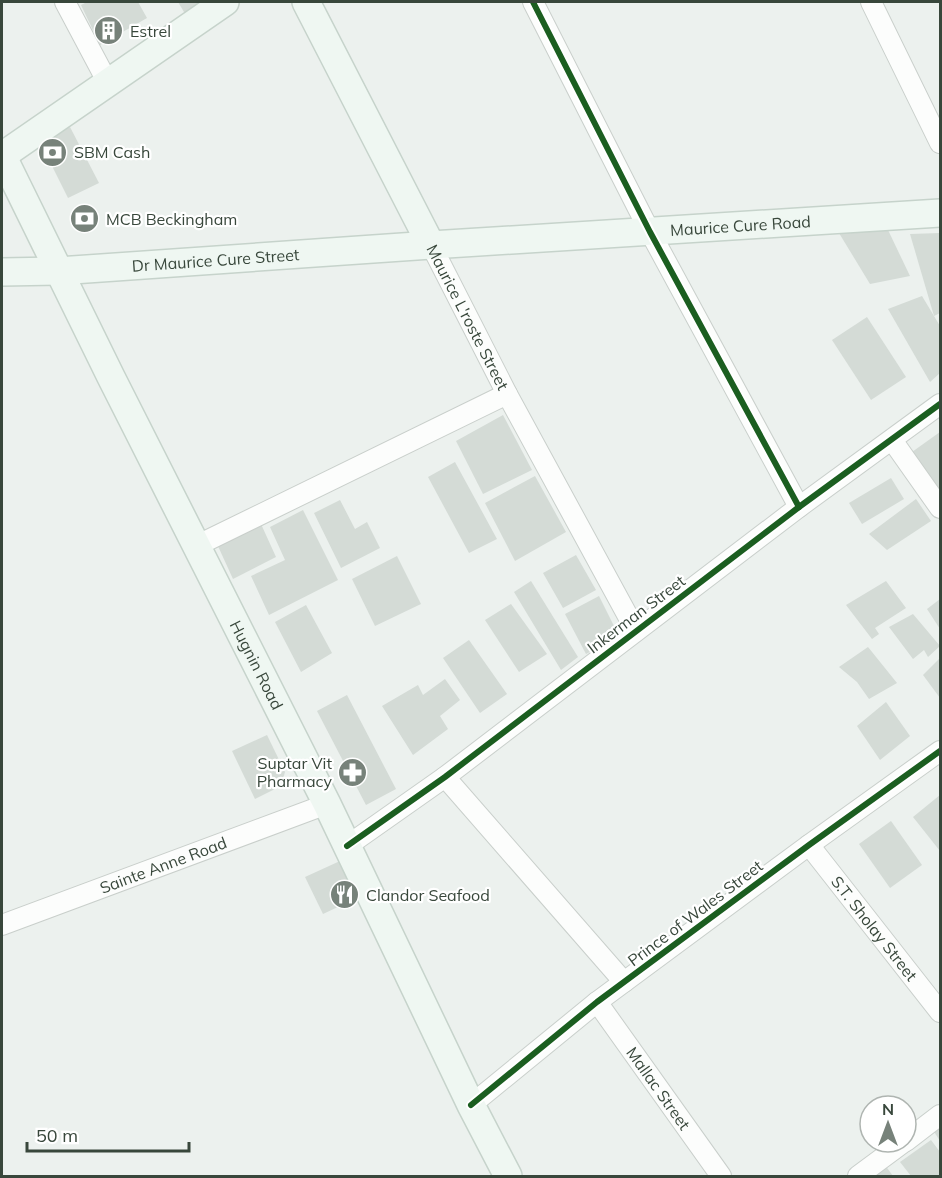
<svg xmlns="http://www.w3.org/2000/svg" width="942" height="1178" font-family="Mulish,sans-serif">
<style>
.building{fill:#d4dbd6}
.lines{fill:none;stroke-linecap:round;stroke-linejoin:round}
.street-casing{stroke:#c9cfcb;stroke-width:22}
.secondary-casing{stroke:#c6d3cb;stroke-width:30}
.street{stroke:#fcfdfc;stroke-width:20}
.secondary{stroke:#eff7f2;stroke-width:27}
.cycleway-casing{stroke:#fff;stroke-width:10}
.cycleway{stroke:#1b5e20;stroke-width:6}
.labels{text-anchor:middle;stroke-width:4.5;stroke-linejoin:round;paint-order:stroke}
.poi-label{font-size:16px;fill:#38473b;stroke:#fff;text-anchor:start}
.street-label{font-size:16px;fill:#38473b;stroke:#fff}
</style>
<rect width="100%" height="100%" fill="#ecf1ee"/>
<g class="building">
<polygon points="87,2 138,2 147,18 100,45 81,5"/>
<polygon points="178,2 207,2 187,17"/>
<polygon points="70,127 99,183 68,198 40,142"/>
<polygon points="888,230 910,276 870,284 839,233"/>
<polygon points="940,233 940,313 934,316 910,234"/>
<polygon points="922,296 940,326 940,373 930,382 888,309"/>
<polygon points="867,317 906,377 871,400 832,340"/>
<polygon points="503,415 532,470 483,494 456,441"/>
<polygon points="940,432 940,492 912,452"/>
<polygon points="455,462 497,539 469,553 428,477"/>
<polygon points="535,476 566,532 515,561 485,503"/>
<polygon points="891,478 904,499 862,524 849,503"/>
<polygon points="916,499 931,521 887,550 869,534"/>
<polygon points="340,500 355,529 367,522 380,548 341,568 314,513"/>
<polygon points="303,510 338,580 269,615 251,576 285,560 270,527"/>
<polygon points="261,524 276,557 233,579 217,544"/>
<polygon points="576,555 596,590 563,608 543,573"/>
<polygon points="397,556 421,604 375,626 352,579"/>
<polygon points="531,581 578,657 561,670 514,592"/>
<polygon points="886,581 906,608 875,628 879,634 872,639 846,605"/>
<polygon points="599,596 619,636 586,654 565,614"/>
<polygon points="940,599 940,629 927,609"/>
<polygon points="511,604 547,654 519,672 485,620"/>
<polygon points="306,605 332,653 301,672 275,622"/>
<polygon points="913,614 940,646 928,657 924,650 913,659 889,627"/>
<polygon points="469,640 507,694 480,713 443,658"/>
<polygon points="868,647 897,683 869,699 857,682 839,667"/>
<polygon points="940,658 940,698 923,675"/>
<polygon points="445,679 460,700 440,716 448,729 413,755 382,706 418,685 423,695"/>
<polygon points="347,695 396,789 366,805 317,711"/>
<polygon points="886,702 910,736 880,760 857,726"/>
<polygon points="267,735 285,772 281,786 255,799 232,751"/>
<polygon points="940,795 940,851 913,817"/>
<polygon points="891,821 922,865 890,888 859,844"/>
<polygon points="340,861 357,898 323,914 305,877"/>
<polygon points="940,1121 940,1141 931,1127"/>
<polygon points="931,1140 940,1152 940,1176 911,1176 900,1162"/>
<polygon points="885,1165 893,1176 868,1176"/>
</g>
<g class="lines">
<defs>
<g id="street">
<polyline points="65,2 108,83"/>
<polyline points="533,2 650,232 799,507"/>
<polyline points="871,2 940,143"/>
<path id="s1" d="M 431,245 L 507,394 L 636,631"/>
<polyline points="892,440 940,508"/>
<polyline points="196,546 507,394"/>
<polyline points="445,777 624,982"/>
<path id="s2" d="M 809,845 L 940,1012"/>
<polyline points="347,846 445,777 799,507 940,404"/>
<path id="s3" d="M 2,925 L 327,804"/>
<path id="s4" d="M 597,1002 L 721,1176"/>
<polyline points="471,1105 597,1002 809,845 940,751"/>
<polyline points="906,1141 940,1115"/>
<polyline points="858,1176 904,1142"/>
</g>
<g id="secondary">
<polyline points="306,2 431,245"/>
<path id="s5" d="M 2,155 L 111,377 L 327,804 L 471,1105 L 508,1176"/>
<polyline points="2,156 225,2"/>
<path id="s6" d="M 2,272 L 58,271 L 431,245 L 940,213"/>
</g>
</defs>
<use href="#street" class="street-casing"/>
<use href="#secondary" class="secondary-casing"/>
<use href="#street" class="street"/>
<use href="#secondary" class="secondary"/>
<defs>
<g id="cycleway">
<polyline points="533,2 650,232 799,507"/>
<polyline points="347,846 445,777 799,507 940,404"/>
<polyline points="471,1105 597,1002 809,845 940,751"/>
</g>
</defs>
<use href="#cycleway" class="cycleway-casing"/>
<use href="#cycleway" class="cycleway"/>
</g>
<defs>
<symbol id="building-disc" viewBox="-11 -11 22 22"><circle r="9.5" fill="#77827a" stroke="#fff"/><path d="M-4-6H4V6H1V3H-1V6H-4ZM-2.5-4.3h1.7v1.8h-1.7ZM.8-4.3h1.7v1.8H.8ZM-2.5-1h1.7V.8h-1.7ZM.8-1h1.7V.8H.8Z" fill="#fff"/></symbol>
<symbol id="bank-disc" viewBox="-11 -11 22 22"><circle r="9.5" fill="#77827a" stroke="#fff"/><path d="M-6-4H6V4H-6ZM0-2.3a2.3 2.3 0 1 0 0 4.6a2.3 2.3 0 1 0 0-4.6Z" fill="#fff"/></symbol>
<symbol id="pharmacy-disc" viewBox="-11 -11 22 22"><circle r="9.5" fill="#77827a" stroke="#fff"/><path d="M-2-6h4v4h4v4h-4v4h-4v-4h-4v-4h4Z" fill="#fff"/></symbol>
<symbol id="restaurant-disc" viewBox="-11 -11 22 22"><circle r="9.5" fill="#77827a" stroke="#fff"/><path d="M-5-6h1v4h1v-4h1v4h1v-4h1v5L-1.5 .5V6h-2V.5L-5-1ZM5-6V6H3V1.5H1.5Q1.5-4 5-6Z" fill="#fff"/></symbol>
</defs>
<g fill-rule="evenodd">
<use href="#building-disc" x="92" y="14" width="33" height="33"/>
<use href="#bank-disc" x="36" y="136" width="33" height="33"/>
<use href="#bank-disc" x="68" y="202" width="33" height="33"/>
<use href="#pharmacy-disc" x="336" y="756" width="33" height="33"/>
<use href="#restaurant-disc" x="328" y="878" width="33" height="33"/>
</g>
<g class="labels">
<g class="poi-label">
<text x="130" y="37">Estrel</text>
<text x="74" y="158">SBM Cash</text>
<text x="106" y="225">MCB Beckingham</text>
<text x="332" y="769" text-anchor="end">Suptar Vit<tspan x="332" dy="18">Pharmacy</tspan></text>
<text x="366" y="901">Clandor Seafood</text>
</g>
<g class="street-label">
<text dy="6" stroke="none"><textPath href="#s6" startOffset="740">Maurice Cure Road</textPath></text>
<text dy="6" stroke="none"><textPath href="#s6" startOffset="214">Dr Maurice Cure Street</textPath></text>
<text dy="6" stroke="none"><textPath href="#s1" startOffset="81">Maurice L'roste Street</textPath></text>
<text transform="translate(636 614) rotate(-37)" y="6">Inkerman Street</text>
<text dy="6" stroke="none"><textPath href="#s5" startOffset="570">Hugnin Road</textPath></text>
<text dy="6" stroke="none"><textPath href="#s3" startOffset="172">Sainte Anne Road</textPath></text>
<text transform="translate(695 913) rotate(-37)" y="6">Prince of Wales Street</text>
<text dy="6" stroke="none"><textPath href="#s2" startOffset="106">S.T. Sholay Street</textPath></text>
<text dy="6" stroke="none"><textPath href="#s4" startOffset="106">Mallac Street</textPath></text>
</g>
</g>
<rect width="942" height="1178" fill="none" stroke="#38473b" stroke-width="6"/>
<g transform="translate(888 1124)"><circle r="28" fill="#ffffff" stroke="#afb5b1" stroke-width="1.5"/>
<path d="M0-4.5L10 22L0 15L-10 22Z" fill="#77827a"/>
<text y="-9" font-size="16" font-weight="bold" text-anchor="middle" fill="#38473b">N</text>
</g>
<path d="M27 1142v9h162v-9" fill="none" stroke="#38473b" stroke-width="3"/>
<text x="36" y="1142" font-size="18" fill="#38473b" stroke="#ffffff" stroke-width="4.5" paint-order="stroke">50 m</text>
</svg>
